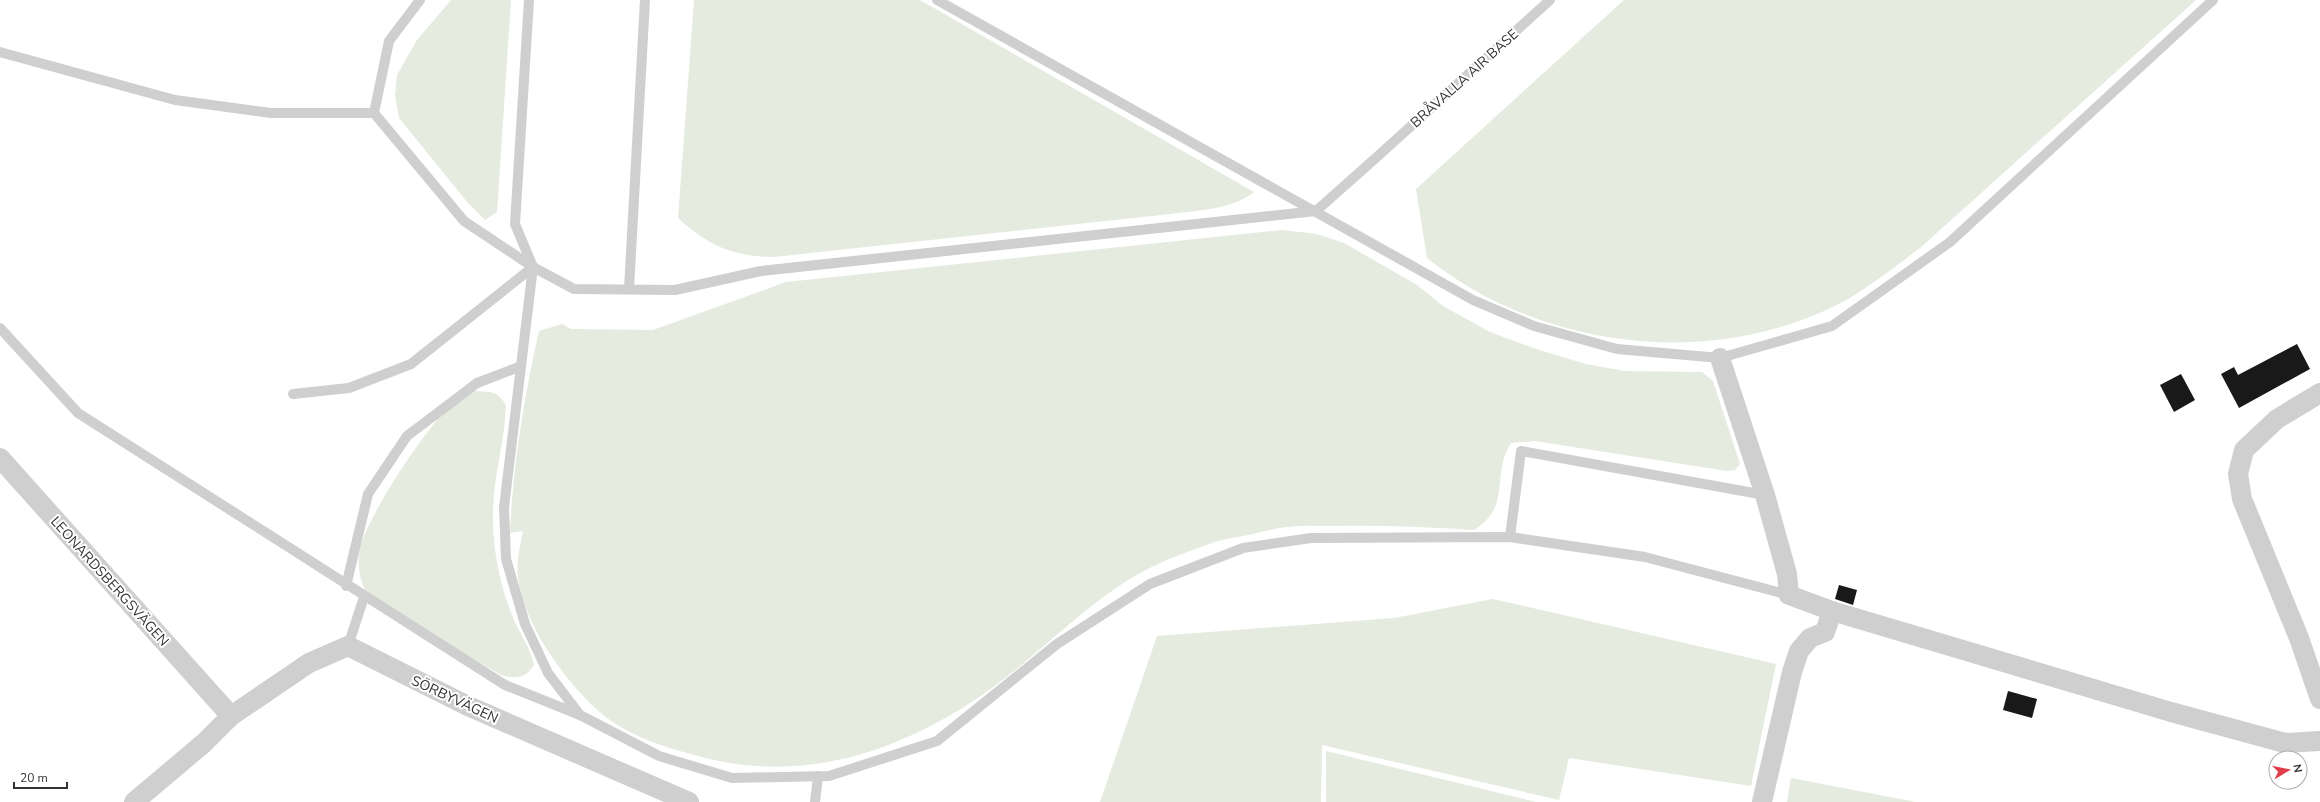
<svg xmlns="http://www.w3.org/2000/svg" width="2320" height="802" font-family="'Nunito Sans',sans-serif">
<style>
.green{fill:#e5ebde}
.building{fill:#191919}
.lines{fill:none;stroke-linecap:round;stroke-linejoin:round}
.lane{stroke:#cfcfcf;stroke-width:10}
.street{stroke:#cfcfcf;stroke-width:20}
.labels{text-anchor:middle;stroke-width:4;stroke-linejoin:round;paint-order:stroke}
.street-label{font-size:14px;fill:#323232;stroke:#fff}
</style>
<rect width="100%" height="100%" fill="#fff"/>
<g class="green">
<polygon points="451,0 511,0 497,212 485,220 468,203 399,118 395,96 397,75 417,40"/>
<path d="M 694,0 L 920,0 L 1254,192 C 1231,210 1199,210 1170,214 L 774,257 C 734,257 707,245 678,218 Z"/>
<path d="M 1624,0 L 2196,0 L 1920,248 C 1896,266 1873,284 1848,299 C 1717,371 1543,351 1427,258 L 1416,189 Z"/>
<path d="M 1282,230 L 1317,234 L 1344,243 L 1417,285 L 1443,306 L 1490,332 L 1539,350 L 1586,364 L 1624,371 L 1702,372 L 1713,381 L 1740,464 L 1735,470 L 1727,471 L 1535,441 L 1511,443 C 1490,477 1513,505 1474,530 C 1428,527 1381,525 1335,526 C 1320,526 1303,525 1288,527 C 1275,528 1262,532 1248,535 C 1235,538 1221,539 1209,544 C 1178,555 1146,567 1119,586 C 1074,616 1036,656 992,688 C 907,749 808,785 702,757 C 662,747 618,733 589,702 C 559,672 523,621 518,577 C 516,562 520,547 523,531 L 510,533 C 513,465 524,397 539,331 L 562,324 L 571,329 L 653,330 L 786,282 Z"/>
<path d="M 475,391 C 490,392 497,390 506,405 C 505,443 492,480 493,519 C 493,552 501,590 514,620 C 521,635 530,648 534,664 C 527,679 515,679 501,675 L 434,636 L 365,590 C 359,577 357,563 360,549 C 366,518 430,420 456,401 C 461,397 469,394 475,391 Z"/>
<polygon points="1493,599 1776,664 1751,786 1569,758 1559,800 1322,745 1321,802 1100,802 1157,636 1394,618"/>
<polygon points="1326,751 1536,802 1326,802"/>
<polygon points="1791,778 1916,802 1787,802"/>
</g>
<g class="building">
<polygon points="2297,344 2310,369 2239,408 2221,374 2234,367 2238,375"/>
<polygon points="2181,374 2195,400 2174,412 2160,385"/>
<polygon points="1839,585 1857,590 1853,605 1835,599"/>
<polygon points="2008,691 2037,699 2032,718 2003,710"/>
</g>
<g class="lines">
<g class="lane">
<polyline points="420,0 389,41 374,113 464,221 533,267"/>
<polyline points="529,0 515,224 533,267 574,289 675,290 761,271 1316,211 1378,156 1550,0"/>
<polyline points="937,0 1473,300 1534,326 1617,349 1720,358 1832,326 1950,242 2213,0"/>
<polyline points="0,52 175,100 271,113 374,113"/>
<polyline points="533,267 504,507 506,559 525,624 548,673 580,715 659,756 732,778 829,776 937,741 1057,644 1150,584 1243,548 1311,538 1510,537 1645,557 1789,595"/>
<polyline points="629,289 645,0"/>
<polyline points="0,328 78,413 505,685 580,715"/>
<polyline points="293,394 349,388 411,364 533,267"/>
<polyline points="1510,537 1521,451 1765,495"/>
<polyline points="346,586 368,494 407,436 477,383 519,367"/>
<polyline points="348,646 364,597"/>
<polyline points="815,802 818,776"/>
</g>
<g class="street">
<polyline points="1720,358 1765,495 1787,574 1789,595 1832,611 2171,712 2285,743 2320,741"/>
<polyline points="2320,393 2277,419 2244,450 2238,474 2242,499 2299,638 2320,699"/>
<polyline points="0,458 231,716 204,743 134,802"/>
<polyline points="231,716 309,663 348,646 468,706 689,802"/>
<polyline points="1762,802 1792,672 1799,651 1810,638 1825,632 1832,611"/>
</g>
</g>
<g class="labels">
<g class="street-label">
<text transform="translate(1464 78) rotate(-42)" y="5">BRÅVALLA AIR BASE</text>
<text transform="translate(110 581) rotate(48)" y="5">LEONARDSBERGSVÄGEN</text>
<text transform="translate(455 699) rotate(25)" y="5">SÖRBYVÄGEN</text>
</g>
</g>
<g transform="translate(2288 770) rotate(80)"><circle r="19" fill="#ffffff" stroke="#adadad"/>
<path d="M0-3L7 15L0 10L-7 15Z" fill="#df3e4a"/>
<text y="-6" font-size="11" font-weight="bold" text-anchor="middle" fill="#323232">N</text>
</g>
<path d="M14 782v6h53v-6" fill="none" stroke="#323232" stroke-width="2"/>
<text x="20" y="782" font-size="12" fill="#323232" stroke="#ffffff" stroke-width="3" paint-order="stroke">20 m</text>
</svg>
